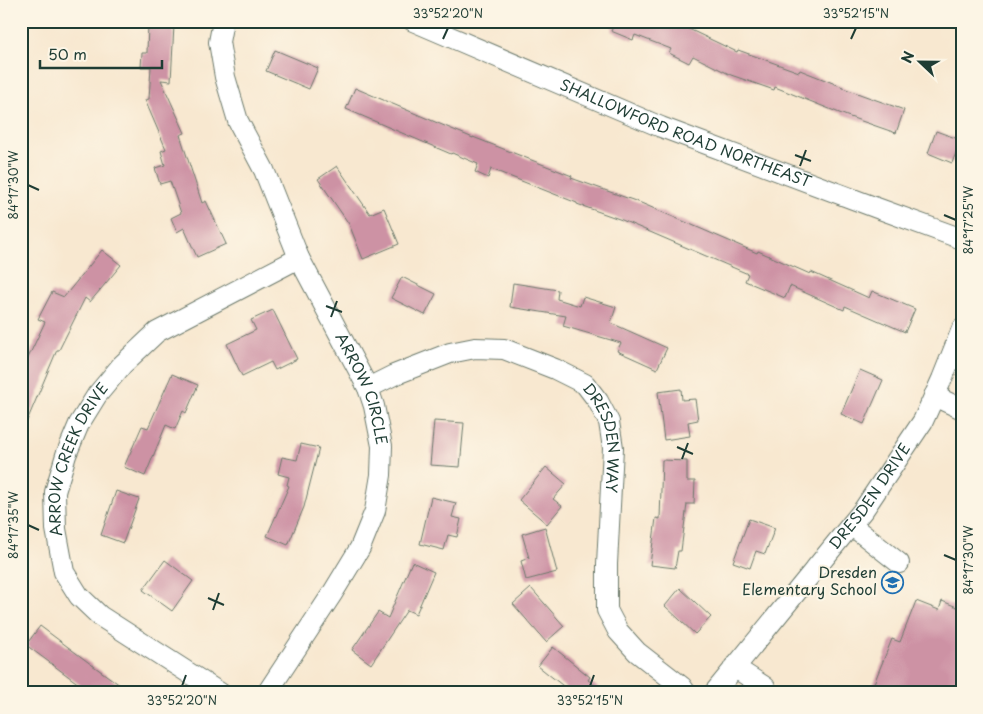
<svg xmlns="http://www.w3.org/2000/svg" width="983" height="714" font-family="'Playpen Sans',sans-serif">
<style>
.building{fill:#cd92a4}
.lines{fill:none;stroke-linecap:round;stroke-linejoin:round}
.minor-casing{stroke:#6b796b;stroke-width:22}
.minor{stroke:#fff;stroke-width:20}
.ticks{fill:none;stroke:#1f3d34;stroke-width:2}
.labels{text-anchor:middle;stroke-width:4;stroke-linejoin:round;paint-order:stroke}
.street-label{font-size:15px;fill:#1f3d34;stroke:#fcf5e5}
.poi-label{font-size:15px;fill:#1f3d34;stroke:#fcf5e5;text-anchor:end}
.neatline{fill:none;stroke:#1f3d34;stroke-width:2}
.ticks-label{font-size:12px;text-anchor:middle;fill:#1f3d34}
</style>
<rect width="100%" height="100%" fill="#fcf5e5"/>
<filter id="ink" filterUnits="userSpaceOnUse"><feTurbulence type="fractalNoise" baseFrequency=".02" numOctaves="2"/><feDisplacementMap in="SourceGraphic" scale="10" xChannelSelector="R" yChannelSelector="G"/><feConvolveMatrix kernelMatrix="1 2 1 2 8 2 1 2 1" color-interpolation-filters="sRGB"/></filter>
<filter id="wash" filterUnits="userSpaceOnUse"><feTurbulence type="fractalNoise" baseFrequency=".0096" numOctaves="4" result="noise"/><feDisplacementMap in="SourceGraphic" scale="20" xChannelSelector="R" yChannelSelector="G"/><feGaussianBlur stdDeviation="1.12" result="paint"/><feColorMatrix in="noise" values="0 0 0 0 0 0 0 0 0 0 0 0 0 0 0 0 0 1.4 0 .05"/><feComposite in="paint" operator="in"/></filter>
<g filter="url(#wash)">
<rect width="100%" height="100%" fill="#f8e8d0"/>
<g id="blocks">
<g class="building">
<polygon points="603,21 672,21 737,52 738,50 799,72 800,70 843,87 843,88 904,110 896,133 847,116 775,87 774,90 731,75 693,56 689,63 669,53 671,49 635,35 633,40 611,31 613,27 602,22"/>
<polygon points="148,24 174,25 171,81 161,80 185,133 180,135 202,203 206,201 226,244 197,257 184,228 177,232 171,218 181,213 170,181 160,184 155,168 165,165 161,151 166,149 145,100 149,99 151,67 141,67 142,53 147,53"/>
<polygon points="275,50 318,68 309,89 266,71"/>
<polygon points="355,88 473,138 473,137 572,176 571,178 641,203 757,253 758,251 810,274 811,272 869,298 872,291 915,309 905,332 845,306 844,310 790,286 785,298 745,281 748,274 622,220 577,204 577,203 491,169 488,178 475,172 478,164 452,153 451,154 346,109"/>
<polygon points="936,131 961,140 952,163 928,153"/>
<polygon points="337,166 370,214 384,208 399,244 363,259 349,224 318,179"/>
<polygon points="102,250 121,265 90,302 85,298 59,350 57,350 21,435 21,358 27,360 45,322 38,319 52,292 64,297"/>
<polygon points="402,277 436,294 425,315 391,298"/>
<polygon points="513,283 558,290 557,299 580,306 583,297 616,307 611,323 667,348 657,369 617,351 621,343 563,326 566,316 510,307"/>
<polygon points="273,310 297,359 275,370 271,362 242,376 227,344 256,330 251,320"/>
<polygon points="860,370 883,380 864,424 841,414"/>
<polygon points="172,374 198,385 186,413 183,411 175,429 166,425 145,476 124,467 142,426 148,428"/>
<polygon points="681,389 682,400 695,399 698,420 688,422 690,436 664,440 658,392"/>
<polygon points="434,421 464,423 460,467 430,465"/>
<polygon points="301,444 319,448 304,507 288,545 267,536 289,486 287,485 289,477 278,474 282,457 297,460"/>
<polygon points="662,460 687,461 687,481 695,481 694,504 687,504 681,551 678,551 675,568 650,565 656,518 660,519"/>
<polygon points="546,467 566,484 553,499 562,506 547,524 519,500"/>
<polygon points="116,491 139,499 123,543 101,535"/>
<polygon points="431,497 456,503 452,517 461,519 457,537 448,535 444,550 420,544"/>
<polygon points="749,519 775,528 765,554 756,551 750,568 733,562"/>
<polygon points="545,527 557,572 526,580 521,561 529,558 522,534"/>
<polygon points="165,560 193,581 172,611 143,590"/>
<polygon points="412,562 434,572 416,614 407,610 371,664 352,650 378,612 388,618"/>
<polygon points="531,588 564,626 546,642 513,604"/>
<polygon points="680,588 711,617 695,634 665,606"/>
<polygon points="916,601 939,610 942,601 962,609 962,693 951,693 935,687 933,693 870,693 892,639 900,642"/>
<polygon points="40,626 88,662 131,693 91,693 26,645"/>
<polygon points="553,647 590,677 588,680 605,693 572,693 538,666"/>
</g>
</g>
</g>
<g filter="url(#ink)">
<use href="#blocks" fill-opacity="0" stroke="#6b796b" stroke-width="1"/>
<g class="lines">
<defs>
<g id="minor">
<path id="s1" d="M 223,21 L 219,42 L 225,77 L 238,121 L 264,170 L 299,258 L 368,388 L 374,406 L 382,446 L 381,475 L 375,511 L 360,548 L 332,594 L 267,693"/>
<path id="s2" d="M 413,21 L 661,127 L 877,208 L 962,239"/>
<path id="s3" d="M 368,388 L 394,375 L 450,353 L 475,348 L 504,349 L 555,369 L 585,384 L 598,401 L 609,422 L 613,448 L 607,564 L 607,610 L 618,631 L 637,652 L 682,687 L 686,693"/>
<polyline points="934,396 962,409"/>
<polyline points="851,525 899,563"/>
<polyline points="734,667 765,687 767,693"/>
<path id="s4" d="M 220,693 L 100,616 L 79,596 L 64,572 L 56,529 L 55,492 L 66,455 L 79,424 L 97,395 L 122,365 L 157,332 L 299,258"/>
<path id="s5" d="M 714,693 L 864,509 L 923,421 L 942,379 L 962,329"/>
</g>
</defs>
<use href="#minor" class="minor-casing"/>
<use href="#minor" class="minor"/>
</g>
</g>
<path class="ticks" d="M 443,39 L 448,28M 851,39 L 856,28M 795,155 L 811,161M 800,166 L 806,150M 28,185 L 39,190M 944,215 L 956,220M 326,306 L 342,312M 331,317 L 337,301M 677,447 L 693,454M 682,459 L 688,443M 28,525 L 39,530M 944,555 L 956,560M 208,598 L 224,605M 213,610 L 219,593M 182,686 L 186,675M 590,686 L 594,675"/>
<defs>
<symbol id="school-ring" viewBox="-11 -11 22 22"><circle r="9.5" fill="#fcf5e5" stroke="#1f6fb2" stroke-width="1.5"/><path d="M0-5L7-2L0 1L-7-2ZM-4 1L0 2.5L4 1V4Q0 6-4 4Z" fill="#1f6fb2"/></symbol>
</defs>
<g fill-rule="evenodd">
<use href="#school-ring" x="880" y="570" width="25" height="25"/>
</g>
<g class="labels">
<g class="street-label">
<text dy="5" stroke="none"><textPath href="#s2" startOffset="295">SHALLOWFORD ROAD NORTHEAST</textPath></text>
<text dy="5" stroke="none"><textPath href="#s1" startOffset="399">ARROW CIRCLE</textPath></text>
<text dy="5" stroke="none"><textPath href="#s3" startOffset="291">DRESDEN WAY</textPath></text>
<text dy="5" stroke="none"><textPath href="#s4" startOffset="318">ARROW CREEK DRIVE</textPath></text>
<text dy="5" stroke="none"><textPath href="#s5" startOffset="251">DRESDEN DRIVE</textPath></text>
</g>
<g class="poi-label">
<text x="877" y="578">Dresden<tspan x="877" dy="17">Elementary School</tspan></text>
</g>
</g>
<rect width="983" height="714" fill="none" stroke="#fcf5e5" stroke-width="55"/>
<g transform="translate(920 62) rotate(292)" stroke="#fcf5e5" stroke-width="4" paint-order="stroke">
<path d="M0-4L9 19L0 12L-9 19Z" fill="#1f3d34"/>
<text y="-8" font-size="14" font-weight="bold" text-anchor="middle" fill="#1f3d34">N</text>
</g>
<path d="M40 60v8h122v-8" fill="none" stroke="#1f3d34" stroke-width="2.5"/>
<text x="48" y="60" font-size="15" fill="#1f3d34" stroke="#fcf5e5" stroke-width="4" paint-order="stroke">50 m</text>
<rect x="28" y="28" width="928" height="658" class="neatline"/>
<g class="ticks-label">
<text x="448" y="18">33°52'20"N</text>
<text x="856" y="18">33°52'15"N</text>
<text transform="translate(14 185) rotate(-90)" y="4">84°17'30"W</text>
<text transform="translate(969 220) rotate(-90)" y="4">84°17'25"W</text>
<text transform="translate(14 525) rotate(-90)" y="4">84°17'35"W</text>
<text transform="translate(969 560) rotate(-90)" y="4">84°17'30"W</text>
<text x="182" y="705">33°52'20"N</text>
<text x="590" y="705">33°52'15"N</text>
</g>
</svg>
